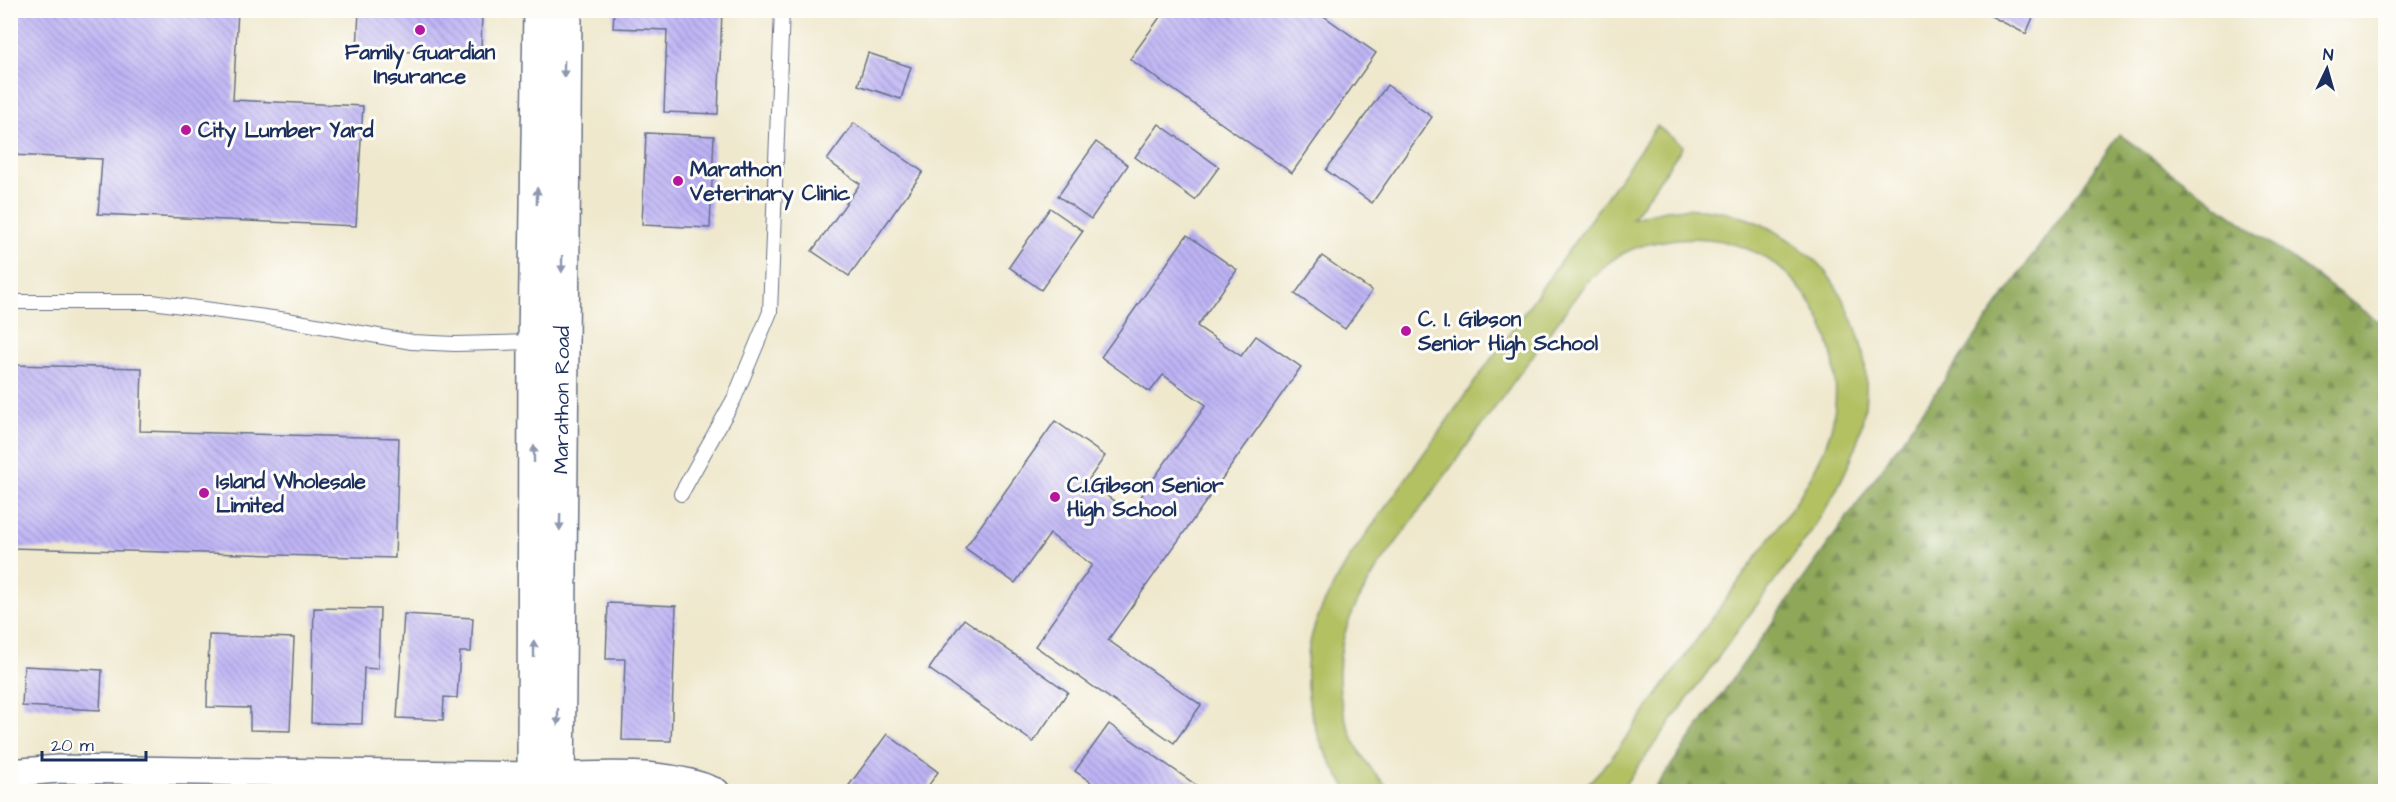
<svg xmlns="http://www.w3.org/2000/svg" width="2396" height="802" font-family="'Architects Daughter',sans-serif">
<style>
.forest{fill:url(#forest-firs);stroke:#546b5c;stroke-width:1.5}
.pitch{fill:#b3c163;stroke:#677860;stroke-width:1.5}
.building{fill:url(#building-back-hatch)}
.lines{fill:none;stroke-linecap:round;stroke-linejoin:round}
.lane-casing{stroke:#657085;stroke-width:16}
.street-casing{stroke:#657085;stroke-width:30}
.primary-casing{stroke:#657085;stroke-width:36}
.lane{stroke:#fff;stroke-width:14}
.street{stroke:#fff;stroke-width:27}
.primary{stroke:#fff;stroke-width:33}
.oneway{fill:#8d97ae}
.poi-dot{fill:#b5179e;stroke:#fdfcf7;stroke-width:2}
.labels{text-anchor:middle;stroke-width:6;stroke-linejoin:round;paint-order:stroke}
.poi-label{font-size:21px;font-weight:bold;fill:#1b2f5e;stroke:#fdfcf7;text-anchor:start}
.street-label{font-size:21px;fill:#1b2f5e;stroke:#fdfcf7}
</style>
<defs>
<pattern id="forest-firs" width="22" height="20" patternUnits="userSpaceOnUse" patternTransform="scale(1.5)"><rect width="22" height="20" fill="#8ea759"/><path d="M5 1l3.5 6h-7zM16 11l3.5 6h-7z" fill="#73884d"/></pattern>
<pattern id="building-back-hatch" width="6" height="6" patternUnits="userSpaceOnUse" patternTransform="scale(1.5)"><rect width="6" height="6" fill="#beb4f5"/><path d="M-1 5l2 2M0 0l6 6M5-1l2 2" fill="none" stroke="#9a93ca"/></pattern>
</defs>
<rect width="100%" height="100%" fill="#fdfcf7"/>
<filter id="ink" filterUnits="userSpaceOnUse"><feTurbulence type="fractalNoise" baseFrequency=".0167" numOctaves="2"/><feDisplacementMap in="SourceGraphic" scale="12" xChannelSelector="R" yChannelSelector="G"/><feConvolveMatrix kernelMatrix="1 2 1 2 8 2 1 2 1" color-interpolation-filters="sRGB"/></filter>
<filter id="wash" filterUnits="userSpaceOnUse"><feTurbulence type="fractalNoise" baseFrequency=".008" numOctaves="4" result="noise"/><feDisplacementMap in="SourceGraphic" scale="24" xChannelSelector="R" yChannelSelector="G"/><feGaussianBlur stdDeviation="1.35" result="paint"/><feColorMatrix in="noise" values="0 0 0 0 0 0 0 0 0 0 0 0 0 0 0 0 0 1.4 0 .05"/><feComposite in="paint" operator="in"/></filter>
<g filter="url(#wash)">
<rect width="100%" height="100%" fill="#efe8cd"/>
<polygon class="forest" points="2119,134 2385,326 2385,791 1653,791"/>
<path class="pitch" d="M 1657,126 L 1683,146 L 1632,219 C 1646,215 1660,210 1676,209 C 1727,205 1775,224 1812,258 C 1829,272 1841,294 1850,314 C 1905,431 1809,534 1744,622 C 1703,678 1662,734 1621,790 L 1619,792 L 1581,791 L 1610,760 L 1796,502 C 1814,472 1832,442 1835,406 C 1843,311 1775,229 1677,239 C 1660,241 1640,244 1624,253 C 1609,260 1597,273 1585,284 L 1376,570 C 1362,593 1347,618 1342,645 C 1331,700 1351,754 1392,791 L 1349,791 C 1315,745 1296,689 1313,631 C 1321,605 1336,581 1350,557 Z"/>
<g id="blocks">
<g class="building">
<polygon points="10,10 238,10 233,100 363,106 356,226 98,214 102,159 10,155"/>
<polygon points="359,10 482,10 481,54 357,50"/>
<polygon points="614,10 722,10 718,114 664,112 667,30 613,28"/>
<polygon points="1165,10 1315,10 1376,53 1292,173 1130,59"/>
<polygon points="1979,10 2036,10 2026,34"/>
<polygon points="868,53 911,67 901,99 858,85"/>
<polygon points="1387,85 1432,117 1372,203 1326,170"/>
<polygon points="854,123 923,172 849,276 812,251 860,184 827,160"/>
<polygon points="1159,124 1219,167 1195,200 1135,157"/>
<polygon points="646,133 714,136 710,228 642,225"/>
<polygon points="1096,142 1128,165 1091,219 1058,196"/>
<polygon points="1050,208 1083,231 1041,290 1009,267"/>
<polygon points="1187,235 1237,270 1197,326 1241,356 1256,336 1301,367 1108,640 1201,705 1174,743 1035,646 1092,565 1050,534 1015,583 965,548 1055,421 1105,456 1087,482 1130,512 1206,405 1163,375 1150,392 1101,357"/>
<polygon points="1322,256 1372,291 1345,329 1295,294"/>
<polygon points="10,365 142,368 140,431 399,438 395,558 10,548"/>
<polygon points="608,603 676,606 671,741 622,740 625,659 606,659"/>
<polygon points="314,608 380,609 378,669 364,668 362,724 311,723"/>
<polygon points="404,614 473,618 471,652 460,652 457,698 444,697 443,720 397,718"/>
<polygon points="964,619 1068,692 1033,742 929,669"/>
<polygon points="209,635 294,638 290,731 250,730 250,708 207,707"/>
<polygon points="24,666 102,670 100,710 22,706"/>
<polygon points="1109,724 1206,792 1105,792 1075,771"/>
<polygon points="887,734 938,772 924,792 844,792"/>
</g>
</g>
</g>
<g filter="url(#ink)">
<use href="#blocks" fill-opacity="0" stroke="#657085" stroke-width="1.5"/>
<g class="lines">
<defs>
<g id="lane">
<polyline points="10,302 152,302 287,320 412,342 455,344 535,342"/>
<polyline points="681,494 734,399 770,312 782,10"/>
</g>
<g id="street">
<polyline points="10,773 58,769 534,776"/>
<path d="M 558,776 C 610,776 667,770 716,792"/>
</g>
<g id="primary">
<polyline points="534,792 535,342 540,10"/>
<path id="s1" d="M 558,792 L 565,10"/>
</g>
</defs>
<use href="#lane" class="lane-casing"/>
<use href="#street" class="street-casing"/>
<use href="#primary" class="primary-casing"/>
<use href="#lane" class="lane"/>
<use href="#street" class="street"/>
<use href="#primary" class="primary"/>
</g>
<defs><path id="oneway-solid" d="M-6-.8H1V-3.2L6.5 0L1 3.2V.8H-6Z" transform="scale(1.5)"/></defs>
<g class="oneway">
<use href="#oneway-solid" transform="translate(564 69) rotate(91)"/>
<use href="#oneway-solid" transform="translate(537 196) rotate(-89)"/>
<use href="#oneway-solid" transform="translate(562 264) rotate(91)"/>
<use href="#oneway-solid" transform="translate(534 454) rotate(-90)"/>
<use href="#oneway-solid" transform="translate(560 522) rotate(91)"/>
<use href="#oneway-solid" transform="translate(534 649) rotate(-90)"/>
<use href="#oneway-solid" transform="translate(558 717) rotate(90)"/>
</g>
</g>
<g class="poi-dot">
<circle cx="420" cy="30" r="6"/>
<circle cx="186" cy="130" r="6"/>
<circle cx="678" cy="181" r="6"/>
<circle cx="1406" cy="331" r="6"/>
<circle cx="204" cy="493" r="6"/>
<circle cx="1055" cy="497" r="6"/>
</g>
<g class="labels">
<g class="poi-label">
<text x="420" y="59" text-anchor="middle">Family Guardian<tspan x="420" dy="24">Insurance</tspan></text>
<text x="198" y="137">City Lumber Yard</text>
<text x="690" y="176">Marathon<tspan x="690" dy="24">Veterinary Clinic</tspan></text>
<text x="1418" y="326">C. I. Gibson<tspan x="1418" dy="24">Senior High School</tspan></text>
<text x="216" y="488">Island Wholesale<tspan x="216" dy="24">Limited</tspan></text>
<text x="1067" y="492">C.I.Gibson Senior<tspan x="1067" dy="24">High School</tspan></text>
</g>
<g class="street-label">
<text dy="7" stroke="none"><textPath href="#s1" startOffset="392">Marathon Road</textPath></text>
</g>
</g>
<rect width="2396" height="802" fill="none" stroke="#fdfcf7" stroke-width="36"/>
<g transform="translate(2327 69) rotate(5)" stroke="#fdfcf7" stroke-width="4.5" paint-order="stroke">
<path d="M0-4.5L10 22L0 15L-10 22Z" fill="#1b2f5e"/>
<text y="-9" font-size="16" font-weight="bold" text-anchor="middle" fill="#1b2f5e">N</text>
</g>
<path d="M42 751v9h104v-9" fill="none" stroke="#1b2f5e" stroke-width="3"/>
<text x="51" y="751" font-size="18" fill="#1b2f5e" stroke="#fdfcf7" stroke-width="4.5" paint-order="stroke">20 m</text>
</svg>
